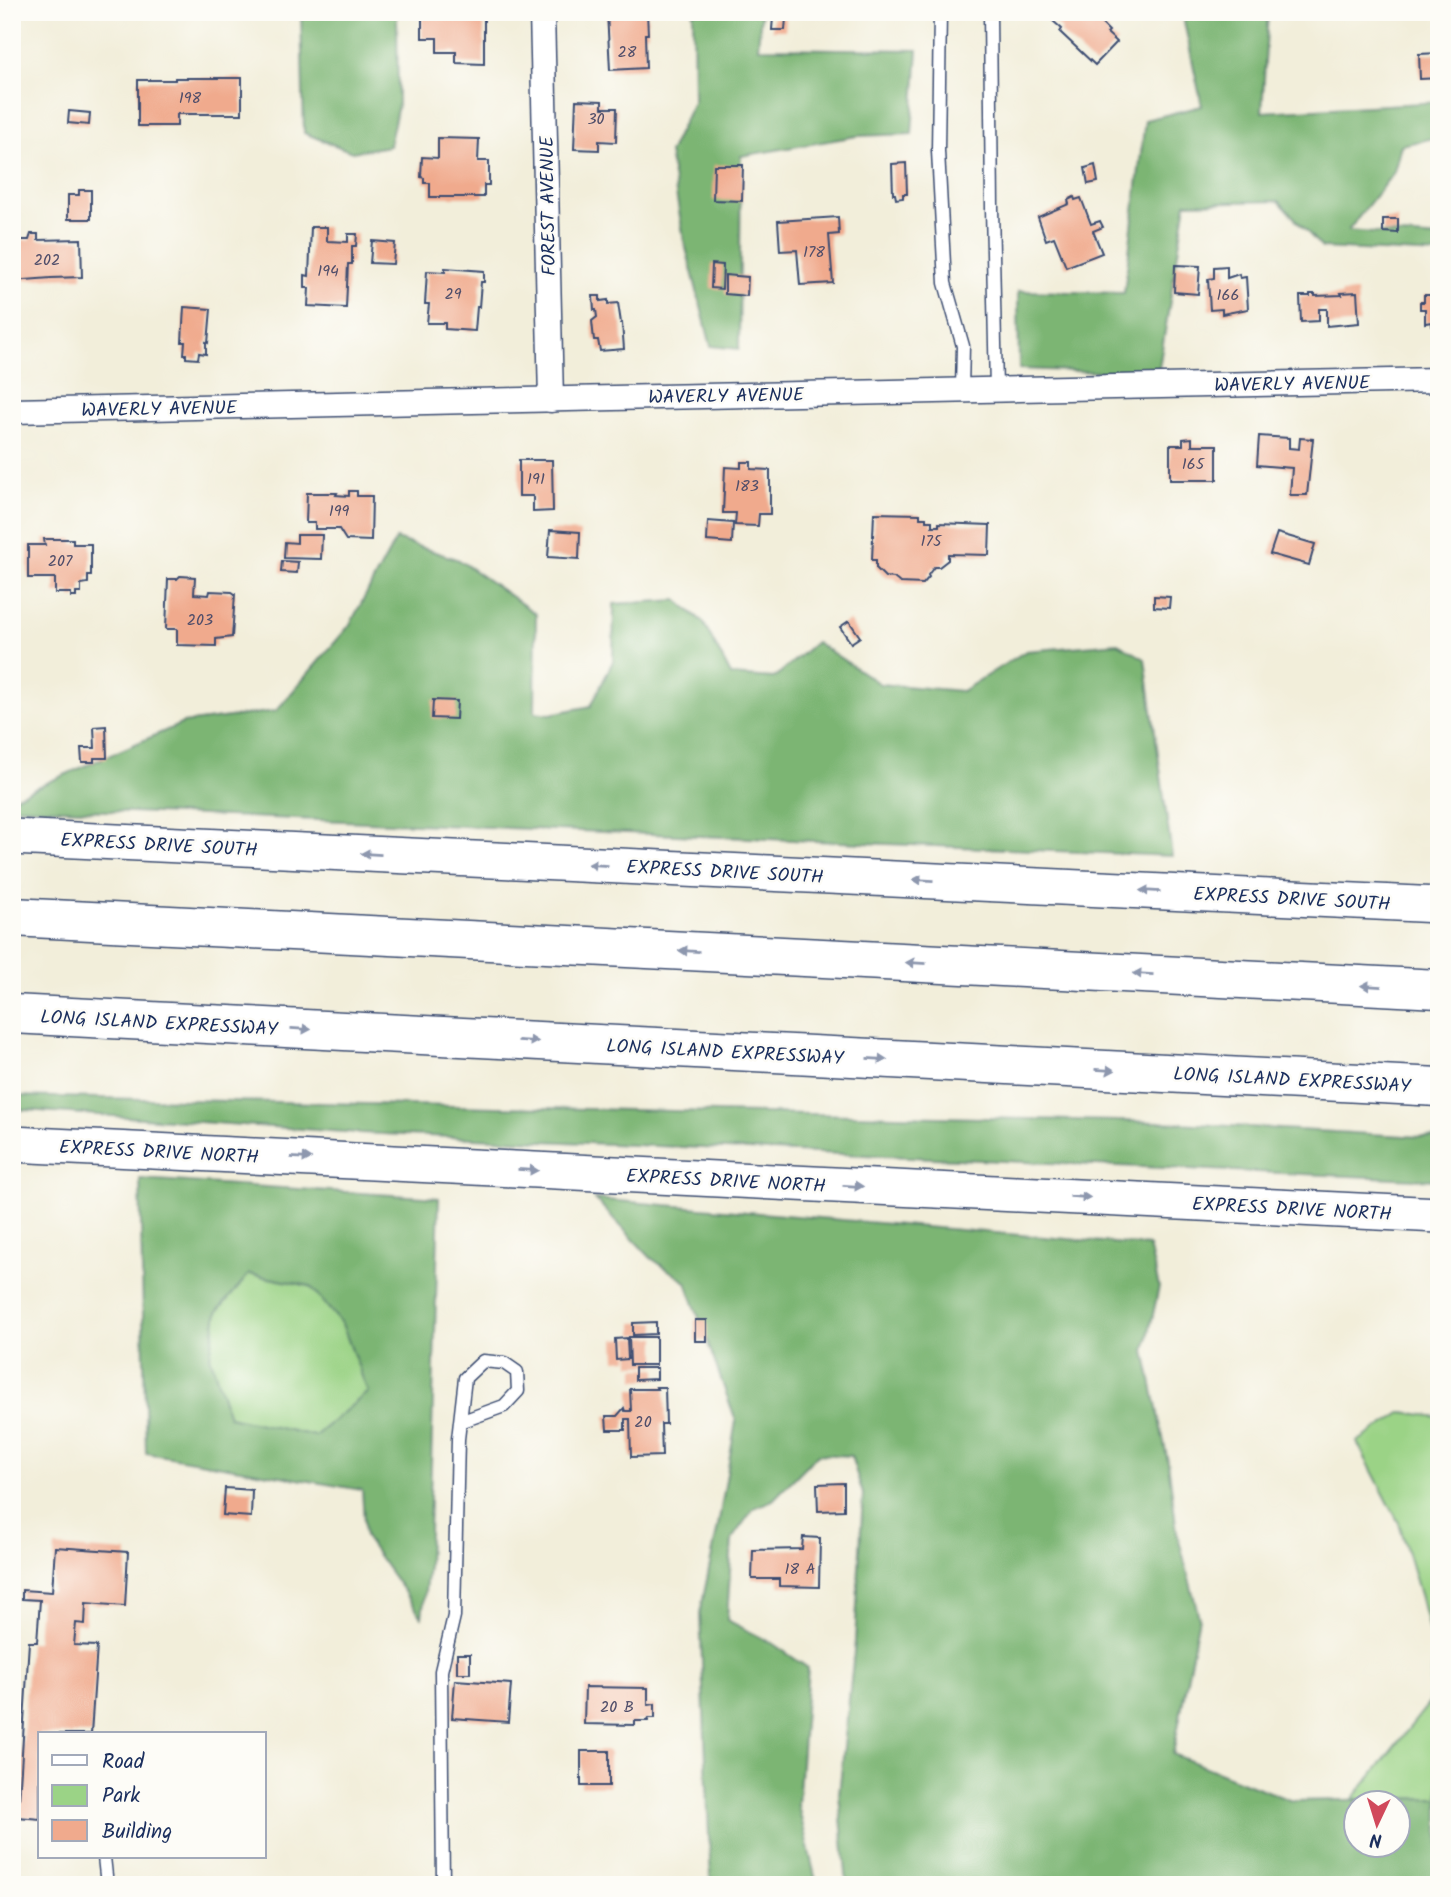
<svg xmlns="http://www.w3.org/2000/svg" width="1451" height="1897" font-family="Kalam,sans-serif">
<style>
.green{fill:#9bd386;stroke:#5b8172;stroke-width:2}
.forest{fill:#7cb573;stroke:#4c7268;stroke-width:2;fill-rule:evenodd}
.building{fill:#f0aa8d}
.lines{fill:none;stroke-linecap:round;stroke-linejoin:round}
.service-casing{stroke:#3b4c71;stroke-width:15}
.minor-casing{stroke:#3b4c71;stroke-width:27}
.secondary-casing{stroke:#3b4c71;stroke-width:38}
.motorway-casing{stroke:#3b4c71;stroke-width:41}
.service{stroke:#fff;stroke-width:12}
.minor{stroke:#fff;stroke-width:24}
.secondary{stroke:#fff;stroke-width:35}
.motorway{stroke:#fff;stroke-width:38}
.oneway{fill:#8d97ae}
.labels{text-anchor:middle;stroke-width:5;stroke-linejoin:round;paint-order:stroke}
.number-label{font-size:16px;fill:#504e6a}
.street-label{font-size:19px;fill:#1b2f5e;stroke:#fdfcf7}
</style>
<rect width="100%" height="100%" fill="#fdfcf7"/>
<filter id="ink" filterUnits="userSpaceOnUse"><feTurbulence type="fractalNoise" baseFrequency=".0143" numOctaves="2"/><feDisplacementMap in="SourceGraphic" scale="14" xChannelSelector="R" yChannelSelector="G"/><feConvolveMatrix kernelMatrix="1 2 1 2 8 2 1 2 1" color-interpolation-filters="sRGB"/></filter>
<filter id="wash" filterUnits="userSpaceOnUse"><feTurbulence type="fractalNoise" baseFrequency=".00686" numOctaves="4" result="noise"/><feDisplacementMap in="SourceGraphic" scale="28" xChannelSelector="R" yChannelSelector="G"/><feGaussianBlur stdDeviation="1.57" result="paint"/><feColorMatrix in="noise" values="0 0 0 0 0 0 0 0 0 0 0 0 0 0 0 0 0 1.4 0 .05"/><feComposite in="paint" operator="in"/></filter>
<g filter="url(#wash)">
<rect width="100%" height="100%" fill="#f2eeda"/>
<g class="green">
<polygon points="249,1274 310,1286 342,1324 368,1392 315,1436 229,1417 210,1356 217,1312"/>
<polygon points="1403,1412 1439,1417 1439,1798 1353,1799 1429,1703 1434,1652 1421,1598 1399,1523 1357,1442"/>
</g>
<g class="forest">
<polygon points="301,12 397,12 398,105 389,146 352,152 304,133"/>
<polygon points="693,12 761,12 758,48 918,50 912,134 857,136 741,156 739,349 711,346 684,240 669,153 694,100"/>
<polygon points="1182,12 1268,12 1262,112 1439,102 1439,137 1401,145 1394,172 1348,231 1439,238 1439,254 1322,248 1279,201 1186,203 1158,374 1019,369 1018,291 1124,293 1145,120 1202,106"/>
<polygon points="396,539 459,560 536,614 535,712 550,714 591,706 613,661 614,604 677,600 703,622 731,675 774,678 816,642 880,684 962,691 1026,651 1118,643 1145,659 1172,856 12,807 12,798 183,723 276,711 349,626"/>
<polygon points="12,1096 1161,1122 1439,1138 1439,1180 359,1133 12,1109"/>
<path d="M 140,1179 L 439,1198 L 428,1566 L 422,1617 L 365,1537 L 362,1490 L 146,1453 ZM 249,1274 L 310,1286 L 342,1324 L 368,1392 L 315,1436 L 229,1417 L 210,1356 L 217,1312 Z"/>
<path d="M 595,1199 L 1149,1246 L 1159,1287 L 1145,1351 L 1168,1462 L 1177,1532 L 1199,1617 L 1173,1754 L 1292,1801 L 1439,1798 L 1439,1885 L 1097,1885 L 1047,1878 L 1046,1885 L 847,1885 L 839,1794 L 855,1642 L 863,1494 L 851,1456 L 818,1454 L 773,1500 L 754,1508 L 732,1539 L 727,1620 L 772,1643 L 808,1668 L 798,1805 L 817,1885 L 711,1885 L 700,1613 L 718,1526 L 736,1421 L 686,1282 L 651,1258 ZM 1356,1802 L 1398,1802 L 1398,1844 L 1356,1844 Z"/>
</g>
<g id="blocks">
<g class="building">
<polygon points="607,12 647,12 648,34 645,34 646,68 610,70"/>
<polygon points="1061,12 1090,12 1109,31 1107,33 1117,42 1095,65 1060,32 1062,29 1053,21"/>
<polygon points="422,16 484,17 484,64 456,63 456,52 437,52 437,38 422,38"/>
<polygon points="773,17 786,18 785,30 772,30"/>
<polygon points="1439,53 1439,78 1420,79 1419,54"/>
<polygon points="175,78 242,78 242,114 177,114 177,126 138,126 138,80 175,80"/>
<polygon points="576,100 602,101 602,108 617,108 616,142 599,141 599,150 574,149"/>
<polygon points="69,111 90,113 89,125 68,123"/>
<polygon points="438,138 479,139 478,161 489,161 489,185 484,185 484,197 430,197 430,183 424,183 424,178 421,177 422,157 438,158"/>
<polygon points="906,163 907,194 903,194 903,198 896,199 895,194 893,194 892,164"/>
<polygon points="714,165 743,165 742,201 713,200"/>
<polygon points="1095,165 1098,182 1088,184 1085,168"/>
<polygon points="79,190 91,190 91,219 68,219 68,195 79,195"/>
<polygon points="1074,197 1075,200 1081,198 1091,224 1100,221 1103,227 1093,231 1102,253 1066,267 1054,237 1046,240 1038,217 1069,204 1068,200"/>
<polygon points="838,217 839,234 829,235 833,283 800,285 797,250 780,251 778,221"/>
<polygon points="1383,219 1398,219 1398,233 1383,232"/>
<polygon points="311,227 327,227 327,241 348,242 348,234 357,234 356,246 352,246 352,264 348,264 346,308 308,306 309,288 305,288 305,275 309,276"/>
<polygon points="31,234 38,234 38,240 81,239 82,277 51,278 12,281 12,240 29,240"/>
<polygon points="372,241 395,243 393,264 370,263"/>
<polygon points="712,264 723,265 722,289 711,288"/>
<polygon points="1175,265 1200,266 1198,294 1174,292"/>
<polygon points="1227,266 1227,278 1239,274 1240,278 1246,277 1248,309 1222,314 1222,309 1210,310 1208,279 1214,278 1214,267"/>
<polygon points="445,268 484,271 484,282 481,282 479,307 477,307 475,331 445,329 445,323 427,323 429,304 425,304 427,271 445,272"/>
<polygon points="725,275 748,277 747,296 725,294"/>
<polygon points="1357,292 1359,323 1327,326 1327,309 1319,309 1319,321 1301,322 1300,296 1310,296 1310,294 1315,294 1315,296 1342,295 1341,293"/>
<polygon points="1424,295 1439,295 1438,326 1432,326 1432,322 1425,323 1425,309 1420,309 1420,302 1424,302"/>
<polygon points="593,296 600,296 600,301 608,300 608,304 618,303 621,323 622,323 624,349 600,351 598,340 594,340 592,321 597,317 596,310 594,310"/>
<polygon points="184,307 211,309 208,343 206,342 206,354 199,353 198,359 186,358 186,354 184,354 185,342 182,342"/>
<polygon points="1259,436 1289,438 1289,448 1299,449 1300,438 1313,439 1307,495 1290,495 1292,468 1257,465"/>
<polygon points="1192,438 1192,445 1217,445 1217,480 1170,480 1170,445 1183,445 1183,439"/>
<polygon points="519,460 552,460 553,511 533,512 533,496 519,496"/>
<polygon points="741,462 751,462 751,469 770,470 770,514 759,514 758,526 735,525 736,513 723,513 725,467 741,468"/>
<polygon points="349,491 357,491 357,496 372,496 371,541 346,540 339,529 315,529 315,523 306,523 307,493 337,493 336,495 349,496"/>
<polygon points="874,513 920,514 920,518 926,518 926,521 932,521 932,526 939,526 939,523 990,525 989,555 948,554 948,560 939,567 934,567 928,575 929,577 923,584 900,583 894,578 885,577 876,568 876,560 872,560"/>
<polygon points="708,521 733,523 732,543 707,541"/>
<polygon points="550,530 580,532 579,559 548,557"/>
<polygon points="1277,533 1315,544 1309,565 1270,554"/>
<polygon points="297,535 322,535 321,559 284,558 285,542 297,543"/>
<polygon points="44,539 73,539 73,544 91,544 91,576 88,576 88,583 81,584 81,593 76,593 76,597 71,597 71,593 55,593 55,578 28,578 28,545 45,545"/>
<polygon points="282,561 298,562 297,573 281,572"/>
<polygon points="180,576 195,577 194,594 209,595 210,591 232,592 235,594 232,637 216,639 216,646 177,645 177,629 166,629 168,579 177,579"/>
<polygon points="1154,596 1170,597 1169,608 1154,607"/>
<polygon points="849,621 860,637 851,643 840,627"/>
<polygon points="433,700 457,701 456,719 432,718"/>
<polygon points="106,726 107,758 94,758 94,762 82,762 81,748 95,748 94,727"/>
<rect x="695" y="1320" width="12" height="21"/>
<polygon points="656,1322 656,1334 633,1335 633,1323"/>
<polygon points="629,1337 656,1337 656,1365 630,1365"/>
<polygon points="627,1338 628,1359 616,1360 615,1339"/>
<polygon points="635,1368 657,1368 657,1379 635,1380"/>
<polygon points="656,1387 665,1387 666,1424 661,1424 662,1456 631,1457 630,1419 625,1419 625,1430 607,1430 606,1416 617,1416 624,1408 625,1411 631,1411 630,1389 657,1389"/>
<polygon points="844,1483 844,1510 818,1511 817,1484"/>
<polygon points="225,1488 252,1490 251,1517 223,1515"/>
<polygon points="803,1537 820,1538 819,1587 779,1586 779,1579 752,1579 753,1550 802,1549"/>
<polygon points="55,1547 128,1552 125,1606 86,1603 85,1624 76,1623 74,1645 97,1646 91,1734 40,1734 40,1819 18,1817 29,1642 37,1642 40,1600 22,1599 22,1590 52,1592"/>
<rect x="457" y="1654" width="13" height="19"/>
<polygon points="455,1680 511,1684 508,1722 452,1718"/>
<polygon points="585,1687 648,1688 648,1705 655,1704 655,1718 649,1718 648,1721 635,1721 635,1725 584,1724"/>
<rect x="581" y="1751" width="28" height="35"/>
</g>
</g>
</g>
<g filter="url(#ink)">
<use href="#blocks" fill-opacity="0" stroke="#3b4c71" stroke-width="2"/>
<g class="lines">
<defs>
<g id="service">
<polyline points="940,12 938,151 945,283 963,346 962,389"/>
<polyline points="990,12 992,208 996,389"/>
<polyline points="104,1857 107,1885"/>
<polyline points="443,1885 441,1671 454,1616 458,1439 465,1378 483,1361 504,1363 517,1372 518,1391 504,1406 460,1422"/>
</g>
<g id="minor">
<polyline points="542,12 551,400"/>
<polyline points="12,411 1439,380"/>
</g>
<g id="secondary">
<polyline points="12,837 1439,905"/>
<polyline points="12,1144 1439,1215"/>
</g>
<g id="motorway">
<polyline points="12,917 1439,989"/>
<polyline points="12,1014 1439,1087"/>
</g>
</defs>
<use href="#service" class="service-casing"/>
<use href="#minor" class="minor-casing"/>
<use href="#secondary" class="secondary-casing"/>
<use href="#motorway" class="motorway-casing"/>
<use href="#service" class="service"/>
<use href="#minor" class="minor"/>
<use href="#secondary" class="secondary"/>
<use href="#motorway" class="motorway"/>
</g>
<defs><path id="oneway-solid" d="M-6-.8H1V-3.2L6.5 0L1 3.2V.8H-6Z" transform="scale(1.75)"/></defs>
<g class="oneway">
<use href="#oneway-solid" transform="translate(371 854) rotate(-177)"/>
<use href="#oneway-solid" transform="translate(598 865) rotate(-177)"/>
<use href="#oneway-solid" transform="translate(923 880) rotate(-177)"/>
<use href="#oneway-solid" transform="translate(1150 891) rotate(-177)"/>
<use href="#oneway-solid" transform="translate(689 951) rotate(-177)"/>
<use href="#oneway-solid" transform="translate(916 963) rotate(-177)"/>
<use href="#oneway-solid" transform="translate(1143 974) rotate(-177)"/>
<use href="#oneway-solid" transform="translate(1371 986) rotate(-177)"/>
<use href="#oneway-solid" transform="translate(301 1029) rotate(3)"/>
<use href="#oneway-solid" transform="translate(528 1041) rotate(3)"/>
<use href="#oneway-solid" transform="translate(877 1059) rotate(3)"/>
<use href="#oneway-solid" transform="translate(1105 1070) rotate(3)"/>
<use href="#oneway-solid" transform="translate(301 1158) rotate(3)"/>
<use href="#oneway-solid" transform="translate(528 1170) rotate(3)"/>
<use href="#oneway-solid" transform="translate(853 1186) rotate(3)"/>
<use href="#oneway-solid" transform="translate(1080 1197) rotate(3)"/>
</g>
</g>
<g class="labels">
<g class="number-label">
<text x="627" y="57">28</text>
<text x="190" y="103">198</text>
<text x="596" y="124">30</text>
<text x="814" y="257">178</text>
<text x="47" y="265">202</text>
<text x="328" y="276">194</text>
<text x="453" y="299">29</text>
<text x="1228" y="300">166</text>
<text x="1193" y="469">165</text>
<text x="536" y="484">191</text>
<text x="747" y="491">183</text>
<text x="339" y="516">199</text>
<text x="931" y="546">175</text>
<text x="60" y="566">207</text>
<text x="200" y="625">203</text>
<text x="643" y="1427">20</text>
<text x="800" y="1574">18 A</text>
<text x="617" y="1712">20 B</text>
</g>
<g class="street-label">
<text transform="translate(547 206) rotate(-91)" y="7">FOREST AVENUE</text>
<text transform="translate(1292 383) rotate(-1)" y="7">WAVERLY AVENUE</text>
<text transform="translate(726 395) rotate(-1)" y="7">WAVERLY AVENUE</text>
<text transform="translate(159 408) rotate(-1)" y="7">WAVERLY AVENUE</text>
<text transform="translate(159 844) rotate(3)" y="7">EXPRESS DRIVE SOUTH</text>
<text transform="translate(725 871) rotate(3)" y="7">EXPRESS DRIVE SOUTH</text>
<text transform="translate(1292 898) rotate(3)" y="7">EXPRESS DRIVE SOUTH</text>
<text transform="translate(159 1022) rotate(3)" y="7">LONG ISLAND EXPRESSWAY</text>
<text transform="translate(725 1051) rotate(3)" y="7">LONG ISLAND EXPRESSWAY</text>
<text transform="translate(1292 1079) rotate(3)" y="7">LONG ISLAND EXPRESSWAY</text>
<text transform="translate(159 1151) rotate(3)" y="7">EXPRESS DRIVE NORTH</text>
<text transform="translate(726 1180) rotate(3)" y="7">EXPRESS DRIVE NORTH</text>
<text transform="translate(1292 1208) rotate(3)" y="7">EXPRESS DRIVE NORTH</text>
</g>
</g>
<rect width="1451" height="1897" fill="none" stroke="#fdfcf7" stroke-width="42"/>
<rect x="38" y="1732" width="228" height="126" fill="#fdfcf7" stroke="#a3aaba" stroke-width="2"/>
<rect x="52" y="1755" width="35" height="10" fill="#ffffff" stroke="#a3aaba" stroke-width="2"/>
<text x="102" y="1768" font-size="21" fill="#1b2f5e">Road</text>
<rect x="52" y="1785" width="35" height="21" fill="#9bd386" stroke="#a3aaba" stroke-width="2"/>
<text x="102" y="1802" font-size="21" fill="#1b2f5e">Park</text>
<rect x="52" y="1820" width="35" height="21" fill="#f0aa8d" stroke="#a3aaba" stroke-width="2"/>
<text x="102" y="1838" font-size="21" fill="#1b2f5e">Building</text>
<g transform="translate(1377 1824) rotate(184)"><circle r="33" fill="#fdfcf7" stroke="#a3aaba" stroke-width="2"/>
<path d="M0-5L12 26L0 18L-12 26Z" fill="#d1495b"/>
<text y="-10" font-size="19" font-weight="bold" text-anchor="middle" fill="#1b2f5e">N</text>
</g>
</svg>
